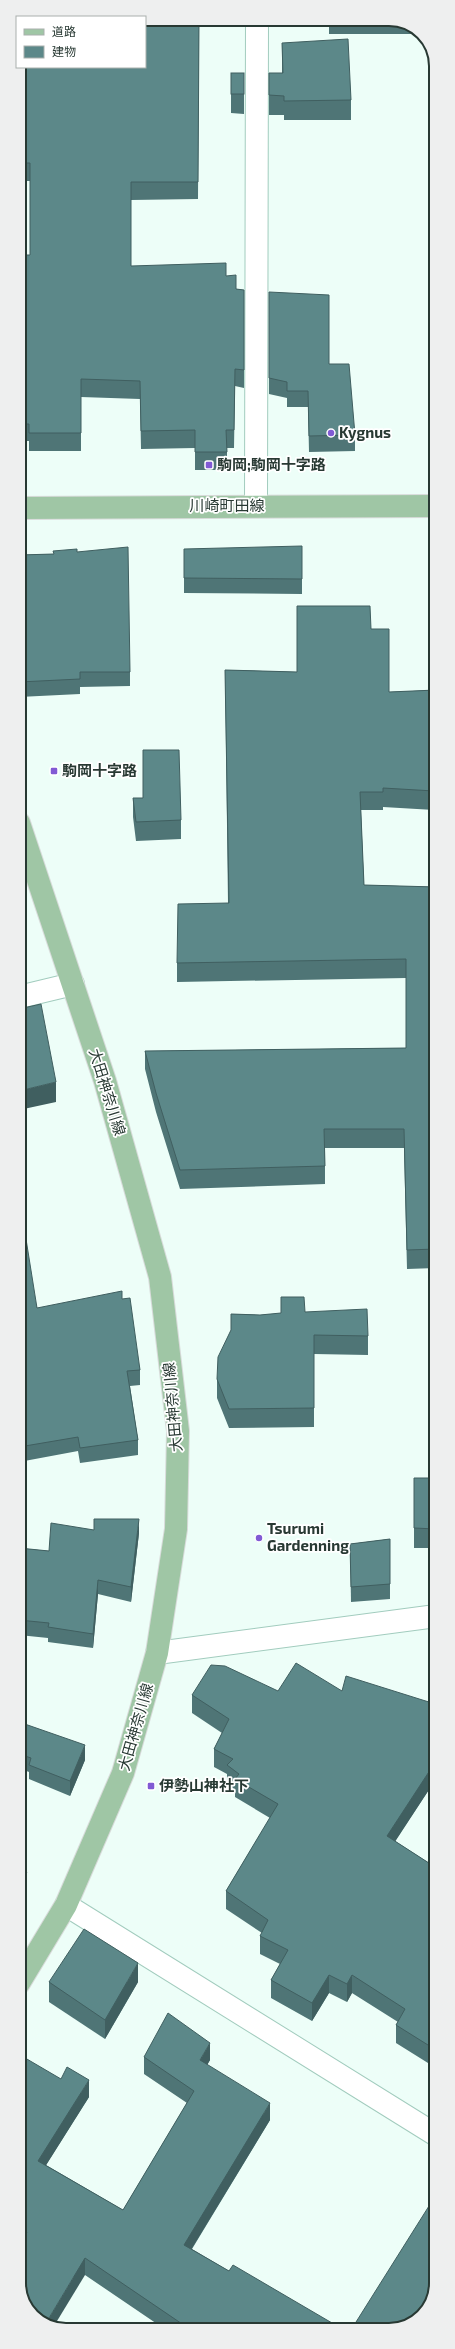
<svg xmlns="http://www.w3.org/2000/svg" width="455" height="2349" font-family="'Exo 2','Noto Sans JP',sans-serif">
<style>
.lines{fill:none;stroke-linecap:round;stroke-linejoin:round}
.minor-casing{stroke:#a2ccbe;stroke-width:24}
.major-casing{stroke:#d8dbda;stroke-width:24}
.minor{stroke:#fff;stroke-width:22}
.major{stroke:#9fc6a5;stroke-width:22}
.wall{fill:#4f7576}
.shaded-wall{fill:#405f60}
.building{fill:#5c8889;stroke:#405f60}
.poi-dot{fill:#815ad4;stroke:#fff;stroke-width:1.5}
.labels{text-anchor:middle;stroke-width:3.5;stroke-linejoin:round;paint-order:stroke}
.poi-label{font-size:15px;font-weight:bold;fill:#283933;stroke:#fff;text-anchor:start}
.street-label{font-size:15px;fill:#283933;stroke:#fff}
.rim{fill:none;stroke:#283933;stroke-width:2}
</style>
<rect width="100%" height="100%" fill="#edfef8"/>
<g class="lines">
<defs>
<g id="minor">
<polyline points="256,506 257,19"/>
<polyline points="19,997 73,984"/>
<polyline points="157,1653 436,1616"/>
<polyline points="66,1905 436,2135"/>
</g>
<g id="major">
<polyline points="19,508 436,506"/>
<polyline points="19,823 105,1081 160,1277 178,1431 176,1529 157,1653 123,1773 66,1905 19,1983"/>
</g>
</defs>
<use href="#minor" class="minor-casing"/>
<use href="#major" class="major-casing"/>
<use href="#minor" class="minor"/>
<use href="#major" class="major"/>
</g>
<g class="wall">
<polygon points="199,19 198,199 131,200 131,266 226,276 236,289 244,290 244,388 235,386 234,448 227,448 227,470 195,470 195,448 141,449 140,399 81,397 81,451 29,451 29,441 19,441 19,255 30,255 30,181 19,181 19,67"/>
<polygon points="329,19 395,19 422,33 422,34 329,34"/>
<polygon points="282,43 351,100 351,120 284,120 284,115 269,115 269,73 282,73"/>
<polygon points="231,73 244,73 244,114 231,113"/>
<polygon points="269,292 329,364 355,435 355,451 309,452 308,407 287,407 287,398 269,394"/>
<polygon points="184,549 302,560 302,594 184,593"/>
<polygon points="77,552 130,672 130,686 80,687 80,694 19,697 19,555 54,554"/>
<polygon points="371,629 389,692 436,690 436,761 432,761 434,791 434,810 383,807 383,810 361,810 364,885 436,887 436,1268 407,1269 404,1148 325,1148 325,1184 180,1189 156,1112 145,1069 145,1051 406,1048 406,978 177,982 177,963 228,903 225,670 297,672"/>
<polygon points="133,798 181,820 181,839 136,841 133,817"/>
<polygon points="19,1240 37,1308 122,1299 140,1370 140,1385 130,1386 138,1440 138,1455 80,1463 78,1451 19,1462"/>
<polygon points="305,1312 368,1336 368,1355 314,1354 314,1427 229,1428 217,1398 217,1379 231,1331 231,1314 260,1315"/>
<rect x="414" y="1478" width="22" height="70"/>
<polygon points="94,1530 139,1533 131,1602 98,1594 93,1648 48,1642 48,1638 19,1635 19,1548 49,1551"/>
<polygon points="390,1539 390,1599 351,1602 350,1544"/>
<polygon points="278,1691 342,1691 432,1703 436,1697 436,1779 395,1841 432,1865 436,1865 436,2068 396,2043 396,2025 398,2022 352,1993 347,2002 329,1993 312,2021 271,1998 271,1980 280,1964 260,1954 260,1936 262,1933 226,1909 226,1891 270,1818 235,1797 235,1790 227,1783 227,1774 214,1767 214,1749 222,1733 192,1713 192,1695"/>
<polygon points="19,1722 85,1760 70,1796 29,1779 29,1772 19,1768"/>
<polygon points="49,1982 138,1982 105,2039 49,2002"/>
<polygon points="19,2056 89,2097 46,2165 123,2210 187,2103 144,2074 144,2057 210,2060 207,2065 270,2120 192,2249 229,2271 344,2330 166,2330 85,2275 19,2289"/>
</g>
<g class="shaded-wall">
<polygon points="56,1082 56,1102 19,1110 19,1091"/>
<polygon points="139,1519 139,1533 131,1602 131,1587"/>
<polygon points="98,1580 98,1594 93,1648 93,1634"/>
<polygon points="22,1698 22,1712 19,1720 19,1706"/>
<polygon points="85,1745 85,1760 70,1796 70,1781"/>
<polygon points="436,1761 436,1779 387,1854 387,1836"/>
<polygon points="27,1872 27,1886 19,1898 19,1883"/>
<polygon points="138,1963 138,1982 105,2039 105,2020"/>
<polygon points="329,1975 329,1993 312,2021 312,2003"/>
<polygon points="352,1975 352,1993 347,2002 347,1984"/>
<polygon points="210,2043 210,2060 200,2077 200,2060"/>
<polygon points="89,2080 89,2097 38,2178 38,2161"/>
<polygon points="270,2103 270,2120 184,2261 184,2245"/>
<polygon points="85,2258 85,2275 54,2326 46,2323"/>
</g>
<g class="building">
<polygon points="145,19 199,19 198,182 131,182 131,266 226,263 226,276 236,275 236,289 244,290 244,370 235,369 234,430 226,430 227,452 195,452 195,430 141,431 140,381 81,379 81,433 29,433 29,424 19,424 19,255 30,255 30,163 19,163 19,67 145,67"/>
<polygon points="348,39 351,100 284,101 284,96 269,95 269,73 283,73 282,43"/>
<rect x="231" y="73" width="13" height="21"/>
<polygon points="269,292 329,295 329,364 349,364 355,435 309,436 308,391 287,391 287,382 269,378"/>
<polygon points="302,546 302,579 184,578 184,549"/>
<polygon points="128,547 130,672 80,672 80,679 19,682 19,555 54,554 53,551 77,549 77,552"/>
<polygon points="297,606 370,606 371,629 389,629 389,692 436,690 436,742 431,743 434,791 383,788 383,792 360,792 364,885 436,887 436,1249 407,1250 404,1129 324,1129 325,1166 180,1170 156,1093 145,1051 406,1048 406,959 177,963 178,904 229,903 225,670 297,672"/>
<polygon points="143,750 179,750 181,820 136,822 133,798 143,798"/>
<polygon points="41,1004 56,1082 19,1091 19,1009"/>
<polygon points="26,1239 37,1308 122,1291 122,1299 130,1298 140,1370 127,1371 138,1440 80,1448 78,1437 19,1447 19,1240"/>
<polygon points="281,1297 304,1297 305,1312 367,1309 368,1336 314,1335 314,1408 229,1409 217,1379 218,1357 231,1330 231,1314 260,1315 281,1313"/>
<polygon points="414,1478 436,1478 436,1529 414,1528"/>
<polygon points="94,1519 139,1519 131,1587 98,1580 93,1634 48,1627 49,1623 19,1620 19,1548 49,1551 51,1523 94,1530"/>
<polygon points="390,1539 390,1584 351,1587 350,1544"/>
<polygon points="296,1663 342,1691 346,1676 432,1703 436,1697 436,1761 387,1836 432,1865 433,1863 436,1865 436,2050 396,2025 405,2009 352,1975 347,1984 329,1975 312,2003 271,1980 288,1950 260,1936 268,1920 226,1891 278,1804 235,1779 239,1774 227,1765 233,1759 214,1749 229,1719 192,1695 211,1665 225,1666 278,1691"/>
<polygon points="19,1697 22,1698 19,1706"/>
<polygon points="19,1722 85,1745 70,1781 29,1765 31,1758 19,1754"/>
<polygon points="19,1867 27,1872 19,1883"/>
<polygon points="84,1929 138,1963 105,2020 49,1982"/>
<polygon points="168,2013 210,2043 200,2060 270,2103 184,2245 229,2271 233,2265 344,2330 191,2330 85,2258 46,2323 33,2316 19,2289 19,2245 27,2232 19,2233 19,2056 20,2055 61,2079 67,2067 89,2080 38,2161 123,2210 194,2091 144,2057"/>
<polygon points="429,2206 436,2210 436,2283 424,2314 395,2330 351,2330"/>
</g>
<g class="poi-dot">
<circle cx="331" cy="433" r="4"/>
<rect x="205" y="461" width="8" height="8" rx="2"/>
<rect x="50" y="767" width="8" height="8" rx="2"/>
<circle cx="259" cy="1538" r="4"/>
<rect x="147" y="1782" width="8" height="8" rx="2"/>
</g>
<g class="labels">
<g class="poi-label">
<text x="339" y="438">Kygnus</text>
<text x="217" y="470">駒岡;駒岡十字路</text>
<text x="62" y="776">駒岡十字路</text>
<text x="267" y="1534">Tsurumi<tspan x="267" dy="17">Gardenning</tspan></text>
<text x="159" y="1791">伊勢山神社下</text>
</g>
<g class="street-label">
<text x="227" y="511">川崎町田線</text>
<text transform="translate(107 1092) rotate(73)" y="5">大田神奈川線</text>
<text transform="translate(173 1407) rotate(-95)" y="5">大田神奈川線</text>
<text transform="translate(136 1727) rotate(-74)" y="5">大田神奈川線</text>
</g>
</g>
<path d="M0 0H455V2349H0ZM66 26H389A40 40 0 0 1 429 66V2283A40 40 0 0 1 389 2323H66A40 40 0 0 1 26 2283V66A40 40 0 0 1 66 26Z" fill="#eeefef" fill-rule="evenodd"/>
<path class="rim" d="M66 26H389A40 40 0 0 1 429 66V2283A40 40 0 0 1 389 2323H66A40 40 0 0 1 26 2283V66A40 40 0 0 1 66 26Z"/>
<rect x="16" y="16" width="130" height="52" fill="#ffffff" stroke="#a9b0ad"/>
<rect x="24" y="29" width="20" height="6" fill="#9fc6a5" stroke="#a9b0ad"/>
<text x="52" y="36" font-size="12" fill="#283933">道路</text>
<rect x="24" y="46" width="20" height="12" fill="#5c8889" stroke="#a9b0ad"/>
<text x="52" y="56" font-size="12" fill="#283933">建物</text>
</svg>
